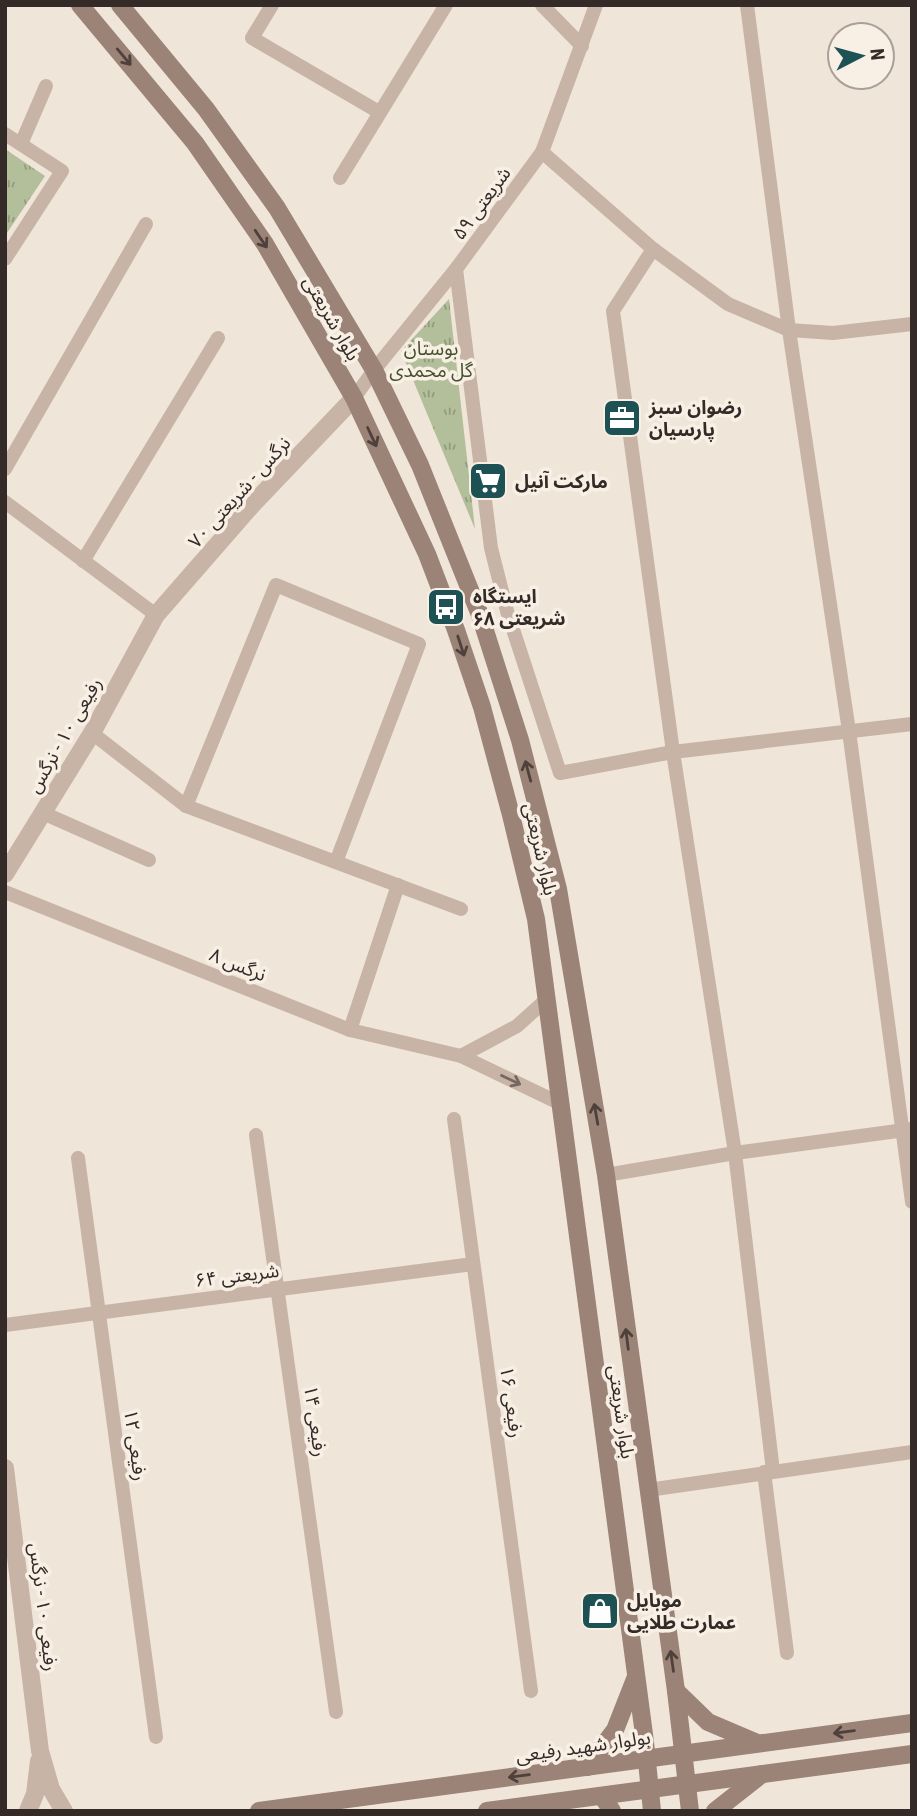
<svg xmlns="http://www.w3.org/2000/svg" width="917" height="1816" font-family="'Roboto Condensed','Noto Sans Arabic',sans-serif">
<style>
.park{fill:url(#park-tufts)}
.lines{fill:none;stroke-linecap:round;stroke-linejoin:round}
.minor{stroke:#c7b4a6;stroke-width:14}
.tertiary{stroke:#c7b4a6;stroke-width:18}
.secondary{stroke:#9b8377;stroke-width:18}
.oneway{stroke:#4e403b}
.oneway2{stroke:#766860}
.labels{text-anchor:middle;stroke-width:7;stroke-linejoin:round;paint-order:stroke}
.street-label{font-size:19px;fill:#342a27;stroke:#f8efe5}
.park-label{font-size:19px;fill:#44512b;stroke:#f8efe5}
.poi-label{font-size:19px;font-weight:bold;fill:#342a27;stroke:#f8efe5;text-anchor:start}
</style>
<defs>
<pattern id="park-tufts" width="24" height="20" patternUnits="userSpaceOnUse" patternTransform="scale(1.75)"><rect width="24" height="20" fill="#b3be9a"/><path d="M3 7l-1-3M5 7V3M7 7l1-3M15 17l-1-3M17 17v-4M19 17l1-3" fill="none" stroke="#929b7e"/></pattern>
</defs>
<rect width="100%" height="100%" fill="#f0e5d9"/>
<g class="park">
<polygon points="5,149 45,176 5,236"/>
<polygon points="449,299 475,529 401,351"/>
</g>
<g class="lines">
<g class="minor">
<polyline points="272,5 252,38 379,112"/>
<polyline points="542,5 582,46"/>
<polyline points="747,5 789,330 849,731 912,1202"/>
<polyline points="5,134 62,171 5,259"/>
<polyline points="21,144 46,86"/>
<polyline points="542,152 653,249 728,304 789,330 833,333 912,324"/>
<polyline points="340,178 446,5"/>
<polyline points="653,249 613,311 673,752 735,1153 773,1471 764,1472 787,1653"/>
<polyline points="456,269 491,548 507,611 560,773 673,752 912,724"/>
<polyline points="354,398 374,370 456,269 542,152 596,5"/>
<polyline points="5,469 146,224"/>
<polyline points="5,502 156,615"/>
<polyline points="83,561 218,338"/>
<polyline points="92,733 186,806 461,909"/>
<polyline points="186,806 276,585 419,644 336,862"/>
<polyline points="43,813 149,860"/>
<polyline points="5,892 350,1030 461,1056 561,1104"/>
<polyline points="350,1030 398,885"/>
<polyline points="461,1056 517,1026 547,999"/>
<polyline points="454,1119 531,1691"/>
<polyline points="256,1135 336,1712"/>
<polyline points="78,1158 156,1737"/>
<polyline points="606,1175 735,1153 912,1129"/>
<polyline points="5,1325 473,1264"/>
<polyline points="648,1490 912,1452"/>
</g>
<g class="tertiary">
<polyline points="5,874 92,733 156,615 252,505 354,398"/>
<polyline points="5,1468 40,1751 51,1789 64,1811"/>
<polyline points="28,1811 35,1794 39,1761"/>
</g>
<g class="secondary">
<polyline points="80,5 195,143 265,244 354,398 427,554 456,630 482,707 511,815 536,919 645,1742 652,1811"/>
<polyline points="120,5 206,109 277,208 374,370 420,465 480,615 520,740 558,889 606,1175 676,1691 690,1811"/>
<polyline points="676,1691 708,1722 755,1742"/>
<polyline points="587,1767 615,1730 635,1679"/>
<polyline points="602,1796 612,1811"/>
<polyline points="259,1811 912,1723"/>
<polyline points="487,1811 912,1754"/>
<polyline points="715,1811 762,1774"/>
</g>
</g>
<defs><path id="oneway-shaft" d="M-6 0H5M1.5-3L5.5 0L1.5 3" fill="none" stroke-width="1.6" stroke-linecap="round" stroke-linejoin="round" transform="scale(1.75)"/></defs>
<g class="oneway">
<use href="#oneway-shaft" transform="translate(124 57) rotate(50)"/>
<use href="#oneway-shaft" transform="translate(261 239) rotate(56)"/>
<use href="#oneway-shaft" transform="translate(372 437) rotate(65)"/>
<use href="#oneway-shaft" transform="translate(461 646) rotate(72)"/>
<use href="#oneway-shaft" transform="translate(528 771) rotate(-105)"/>
<use href="#oneway-shaft" transform="translate(596 1114) rotate(-100)"/>
<use href="#oneway-shaft" transform="translate(627 1339) rotate(-97)"/>
<use href="#oneway-shaft" transform="translate(672 1661) rotate(-98)"/>
<use href="#oneway-shaft" transform="translate(844 1732) rotate(173)"/>
<use href="#oneway-shaft" transform="translate(519 1776) rotate(172)"/>
</g>
<use class="oneway2" href="#oneway-shaft" transform="translate(511 1080) rotate(26)"/>
<defs>
<symbol id="office-square" viewBox="-11 -11 22 22"><rect x="-9" y="-9" width="18" height="18" rx="4" fill="#1e5153" stroke="#f8efe5"/><path d="M-6-3h4V-5.5h4V-3h4V5H-6ZM-1-4.5V-3h2v-1.5ZM-6 0V1H6V0Z" fill="#fff"/></symbol>
<symbol id="supermarket-square" viewBox="-11 -11 22 22"><rect x="-9" y="-9" width="18" height="18" rx="4" fill="#1e5153" stroke="#f8efe5"/><path d="M-6-5.5h2.5l.6 2H6L4.5 2H-2.5L-4.4-4H-6ZM-1.5 3.2a1.3 1.3 0 1 0 .1 0ZM3 3.2a1.3 1.3 0 1 0 .1 0Z" fill="#fff"/></symbol>
<symbol id="bus-square" viewBox="-11 -11 22 22"><rect x="-9" y="-9" width="18" height="18" rx="4" fill="#1e5153" stroke="#f8efe5"/><path d="M-5-6H5V4H4V6H2V4H-2V6H-4V4H-5ZM-3.5-4V0h7V-4ZM-3.5 1.2v1.5H-2V1.2ZM2 1.2v1.5H3.5V1.2Z" fill="#fff"/></symbol>
<symbol id="shop-square" viewBox="-11 -11 22 22"><rect x="-9" y="-9" width="18" height="18" rx="4" fill="#1e5153" stroke="#f8efe5"/><path d="M-5-2.5h2.3a2.7 3.5 0 0 1 5.4 0H5L5.5 6h-11ZM-1.5-2.5h3a1.5 2.3 0 0 0-3 0Z" fill="#fff"/></symbol>
</defs>
<g fill-rule="evenodd">
<use href="#office-square" x="600" y="396" width="44" height="44"/>
<use href="#supermarket-square" x="466" y="459" width="44" height="44"/>
<use href="#bus-square" x="424" y="585" width="44" height="44"/>
<use href="#shop-square" x="578" y="1589" width="44" height="44"/>
</g>
<g class="labels">
<g class="street-label">
<text transform="translate(481 203) rotate(-54)" y="7">شریعتی ۵۹</text>
<text transform="translate(332 318) rotate(60)" y="7">بلوار شریعتی</text>
<text transform="translate(239 492) rotate(-48)" y="7">نرگس - شریعتی ۷۰</text>
<text transform="translate(64 735) rotate(-60)" y="7">رفیعی ۱۰ - نرگس</text>
<text transform="translate(541 849) rotate(77)" y="7">بلوار شریعتی</text>
<text transform="translate(238 964) rotate(22)" y="7">نرگس ۸</text>
<text transform="translate(237 1275) rotate(-7)" y="7">شریعتی ۶۴</text>
<text transform="translate(512 1402) rotate(82)" y="7">رفیعی ۱۶</text>
<text transform="translate(622 1412) rotate(82)" y="7">بلوار شریعتی</text>
<text transform="translate(316 1421) rotate(82)" y="7">رفیعی ۱۴</text>
<text transform="translate(136 1445) rotate(82)" y="7">رفیعی ۱۲</text>
<text transform="translate(44 1607) rotate(83)" y="7">رفیعی ۱۰ - نرگس</text>
<text transform="translate(583 1746) rotate(-8)" y="7">بولوار شهید رفیعی</text>
</g>
<g class="park-label">
<text x="431" y="355">بوستان<tspan x="431" dy="22">گل محمدی</tspan></text>
</g>
<g class="poi-label">
<text x="649" y="414">رضوان سبز<tspan x="649" dy="22">پارسیان</tspan></text>
<text x="515" y="488">مارکت آنیل</text>
<text x="473" y="603">ایستگاه<tspan x="473" dy="22">شریعتی ۶۸</tspan></text>
<text x="627" y="1607">موبایل<tspan x="627" dy="22">عمارت طلایی</tspan></text>
</g>
</g>
<rect width="917" height="1816" fill="none" stroke="#342a27" stroke-width="14"/>
<g transform="translate(861 56) rotate(84)"><circle r="33" fill="#f8efe5" stroke="#aaa099" stroke-width="2"/>
<path d="M0-5L12 26L0 18L-12 26Z" fill="#1e5153"/>
<text y="-10" font-size="19" font-weight="bold" text-anchor="middle" fill="#342a27">N</text>
</g>
</svg>
